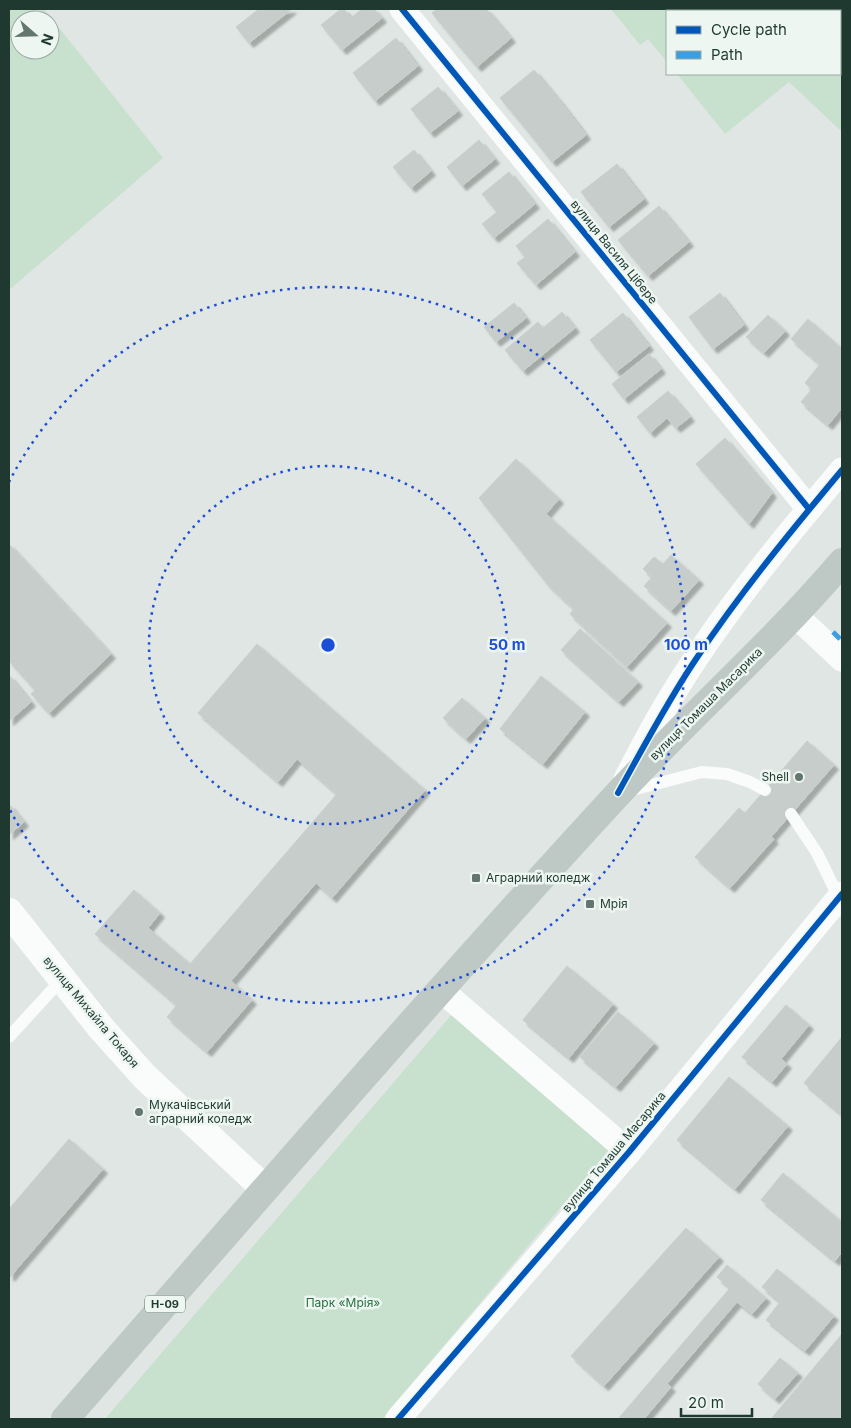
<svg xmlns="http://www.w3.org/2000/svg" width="851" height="1428" font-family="Inter,sans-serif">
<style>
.green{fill:#c8e0ce;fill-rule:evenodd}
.building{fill:#c7cdca;stroke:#c9cfcc;filter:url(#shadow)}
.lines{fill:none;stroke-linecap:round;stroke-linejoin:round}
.lane{stroke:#fafbfb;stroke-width:12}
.street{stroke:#fafbfb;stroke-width:25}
.secondary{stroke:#fafbfb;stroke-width:28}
.primary{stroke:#bec8c5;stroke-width:28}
.quiet{stroke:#3c9ee1;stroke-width:5;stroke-dasharray:10 5;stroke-linecap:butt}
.cycleway-casing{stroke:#edf6f1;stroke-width:9}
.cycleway{stroke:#0057b8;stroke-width:6}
.ring{fill:none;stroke:#1d4ed8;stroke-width:2.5;stroke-dasharray:2.5 5}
.poi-dot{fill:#63766f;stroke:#edf6f1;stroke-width:2}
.labels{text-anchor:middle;stroke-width:5;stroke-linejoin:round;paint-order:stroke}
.shield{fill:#edf6f1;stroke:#5d726b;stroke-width:1}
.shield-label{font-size:11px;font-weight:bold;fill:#1f3931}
.street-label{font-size:12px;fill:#1f3931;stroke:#edf6f1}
.poi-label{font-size:12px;fill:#1f3931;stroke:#edf6f1;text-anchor:start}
.park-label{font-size:12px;fill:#287041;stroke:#edf6f1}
.centre{fill:#1d4ed8;stroke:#edf6f1;stroke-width:2.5}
.ring-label{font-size:15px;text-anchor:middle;font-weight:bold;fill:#1d4ed8;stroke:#edf6f1;stroke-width:5;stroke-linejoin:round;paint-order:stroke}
</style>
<defs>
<filter id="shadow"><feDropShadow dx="4.5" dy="4.5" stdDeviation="1" flood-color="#0004"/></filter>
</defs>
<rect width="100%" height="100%" fill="#e0e6e3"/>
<g class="green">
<path d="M 9,9 L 44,9 L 163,158 L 9,290 ZM 20,20 L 50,20 L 50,50 L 20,50 Z"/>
<polygon points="611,9 842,9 842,132 789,82 725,134 677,74 840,74 840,11 667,11 667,62 648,39 640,45"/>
<polygon points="454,1012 609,1150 382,1419 105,1419"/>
</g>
<g class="building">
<polygon points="259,9 292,9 249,43 236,27"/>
<polygon points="341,9 344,9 351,18 362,9 374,9 382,18 342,50 321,25"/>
<polygon points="437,9 486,9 489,12 455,41 432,13"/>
<polygon points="489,12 511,38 477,67 455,41"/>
<polygon points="396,38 418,66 375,101 353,73"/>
<polygon points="534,70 559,100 525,128 500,98"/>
<polygon points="438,87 458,111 430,133 411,109"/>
<polygon points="559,100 586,135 552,162 525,128"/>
<polygon points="479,140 495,159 462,186 447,167"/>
<polygon points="414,150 431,171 411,188 393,167"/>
<polygon points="617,164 644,199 609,227 581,192"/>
<polygon points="509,172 535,204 494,238 482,224 497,212 482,194"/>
<polygon points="659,206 689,242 648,276 618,240"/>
<polygon points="548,219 575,252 536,285 517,263 525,257 516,246"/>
<polygon points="720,293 744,325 713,349 689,317"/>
<polygon points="514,303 526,318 496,342 484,327"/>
<polygon points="562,312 575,328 523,371 505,350 538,322 543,328"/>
<polygon points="623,313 649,346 616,372 590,340"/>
<polygon points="768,315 785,331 764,353 746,337"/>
<polygon points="808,319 842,349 842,383 791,339"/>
<polygon points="649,354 661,369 624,399 612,384"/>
<polygon points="820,364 842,383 842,408 828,425 801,402 812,389 805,383"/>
<polygon points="668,391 690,417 676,428 667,418 650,433 637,417"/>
<polygon points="725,438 772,493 749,524 696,464"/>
<polygon points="516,459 559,499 546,514 667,623 627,667 570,614 574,609 548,585 479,498"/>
<polygon points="9,544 111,654 49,713 31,694 35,690 9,661"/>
<polygon points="671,555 699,580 671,611 644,586 652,577 643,569 654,557 663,564"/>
<polygon points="580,629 638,682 619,702 561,650"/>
<polygon points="257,644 425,790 332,898 316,883 231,981 252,1000 207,1052 167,1017 177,1005 95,934 134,890 160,913 148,928 190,964 337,794 297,759 278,782 198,713"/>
<polygon points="9,675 31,702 9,721"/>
<polygon points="541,676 585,712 543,764 500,729"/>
<polygon points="462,698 485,718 466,739 443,718"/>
<polygon points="807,741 834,765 771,837 745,813"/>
<polygon points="9,804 24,822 9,835"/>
<polygon points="739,808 774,839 730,888 695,857"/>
<polygon points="567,966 613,1004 569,1058 523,1020"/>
<polygon points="786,1005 809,1025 781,1059 787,1064 772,1082 742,1057"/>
<polygon points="618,1012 654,1043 616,1087 580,1057"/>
<polygon points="842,1037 842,1115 804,1083"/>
<polygon points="729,1077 788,1126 735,1189 677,1140"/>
<polygon points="69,1139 103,1169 10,1277 9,1275 9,1209"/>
<polygon points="783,1173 842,1222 842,1252 835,1261 761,1200"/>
<polygon points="686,1228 719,1257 604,1386 571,1356"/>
<polygon points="727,1265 766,1298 752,1314 737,1302 667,1384 671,1387 644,1419 618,1419 730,1288 717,1277"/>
<polygon points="777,1269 834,1316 805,1351 766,1320 780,1302 762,1287"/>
<polygon points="842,1334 842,1419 771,1419"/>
<polygon points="780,1358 798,1373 775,1399 758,1384"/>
</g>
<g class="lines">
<g class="lane">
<polyline points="628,791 702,772 727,774 750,782 765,790"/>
<polyline points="791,814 817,853 839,898"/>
<polyline points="9,1037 62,979"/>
</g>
<g class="street">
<polyline points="402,9 809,509"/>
<polyline points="795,615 842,659"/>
<path d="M 626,779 C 636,760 646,740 657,721 C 708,631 775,549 842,470"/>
<polyline points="440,989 629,1152"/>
<polyline points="398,1419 629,1152 842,894"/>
</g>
<polyline class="secondary" points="9,912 101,1028 145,1077 265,1189"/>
<path class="primary" d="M 65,1419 C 247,1210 428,1000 616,796 C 690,716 772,644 842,562"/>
<polyline class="quiet" points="833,632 842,641"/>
<defs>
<g id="cycleway">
<polyline points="402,9 809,509"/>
<path d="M 618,793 C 643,748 667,702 696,659 C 740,593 791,531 842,470"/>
<polyline points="398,1419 629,1152 842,894"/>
</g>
</defs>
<use href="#cycleway" class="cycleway-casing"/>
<use href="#cycleway" class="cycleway"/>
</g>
<g class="ring">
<circle cx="328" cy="645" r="179"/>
<path d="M9 482A358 358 0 1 1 9 808"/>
</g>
<g class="poi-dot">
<circle cx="799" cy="777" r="5"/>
<rect x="471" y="873" width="10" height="10" rx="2.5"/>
<rect x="585" y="899" width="10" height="10" rx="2.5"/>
<circle cx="139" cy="1112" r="5"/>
</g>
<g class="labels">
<rect class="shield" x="145" y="1295.5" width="40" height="17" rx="4"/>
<g class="shield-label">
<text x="165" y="1308">Н-09</text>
</g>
<g class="street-label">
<text transform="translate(614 252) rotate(51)" y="4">вулиця Василя Цібере</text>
<text transform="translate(706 704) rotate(-45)" y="4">вулиця Томаша Масарика</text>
<text transform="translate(91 1012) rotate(50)" y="4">вулиця Михайла Токаря</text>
<text transform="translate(614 1152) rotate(-50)" y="4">вулиця Томаша Масарика</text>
</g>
<g class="poi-label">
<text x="789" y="781" text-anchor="end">Shell</text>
<text x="486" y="882">Аграрний коледж</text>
<text x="600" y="908">Мрія</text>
<text x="149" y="1109">Мукачівський<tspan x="149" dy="14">аграрний коледж</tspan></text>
</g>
<g class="park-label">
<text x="343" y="1307">Парк «Мрія»</text>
</g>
</g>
<circle cx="328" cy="645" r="8" class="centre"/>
<g class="ring-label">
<text x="507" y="650">50 m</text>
<text x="686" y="650">100 m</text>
</g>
<rect width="851" height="1428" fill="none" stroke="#1f3931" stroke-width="20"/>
<rect x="666" y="10" width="175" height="65" fill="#edf6f1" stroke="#9baaa4"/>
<rect x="676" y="26" width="25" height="8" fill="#0057b8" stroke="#9baaa4"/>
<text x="711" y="35" font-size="15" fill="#1f3931">Cycle path</text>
<rect x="676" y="51" width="25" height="8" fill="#3c9ee1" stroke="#9baaa4"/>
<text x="711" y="60" font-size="15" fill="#1f3931">Path</text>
<g transform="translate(35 35) rotate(110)"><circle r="24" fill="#edf6f1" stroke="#9baaa4"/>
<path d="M0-4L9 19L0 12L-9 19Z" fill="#63766f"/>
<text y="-8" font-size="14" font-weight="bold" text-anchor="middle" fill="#1f3931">N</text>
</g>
<path d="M681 1408v8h71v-8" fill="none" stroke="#1f3931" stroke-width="2.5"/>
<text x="688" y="1408" font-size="15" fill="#1f3931" stroke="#edf6f1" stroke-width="4" paint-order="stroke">20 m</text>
</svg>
